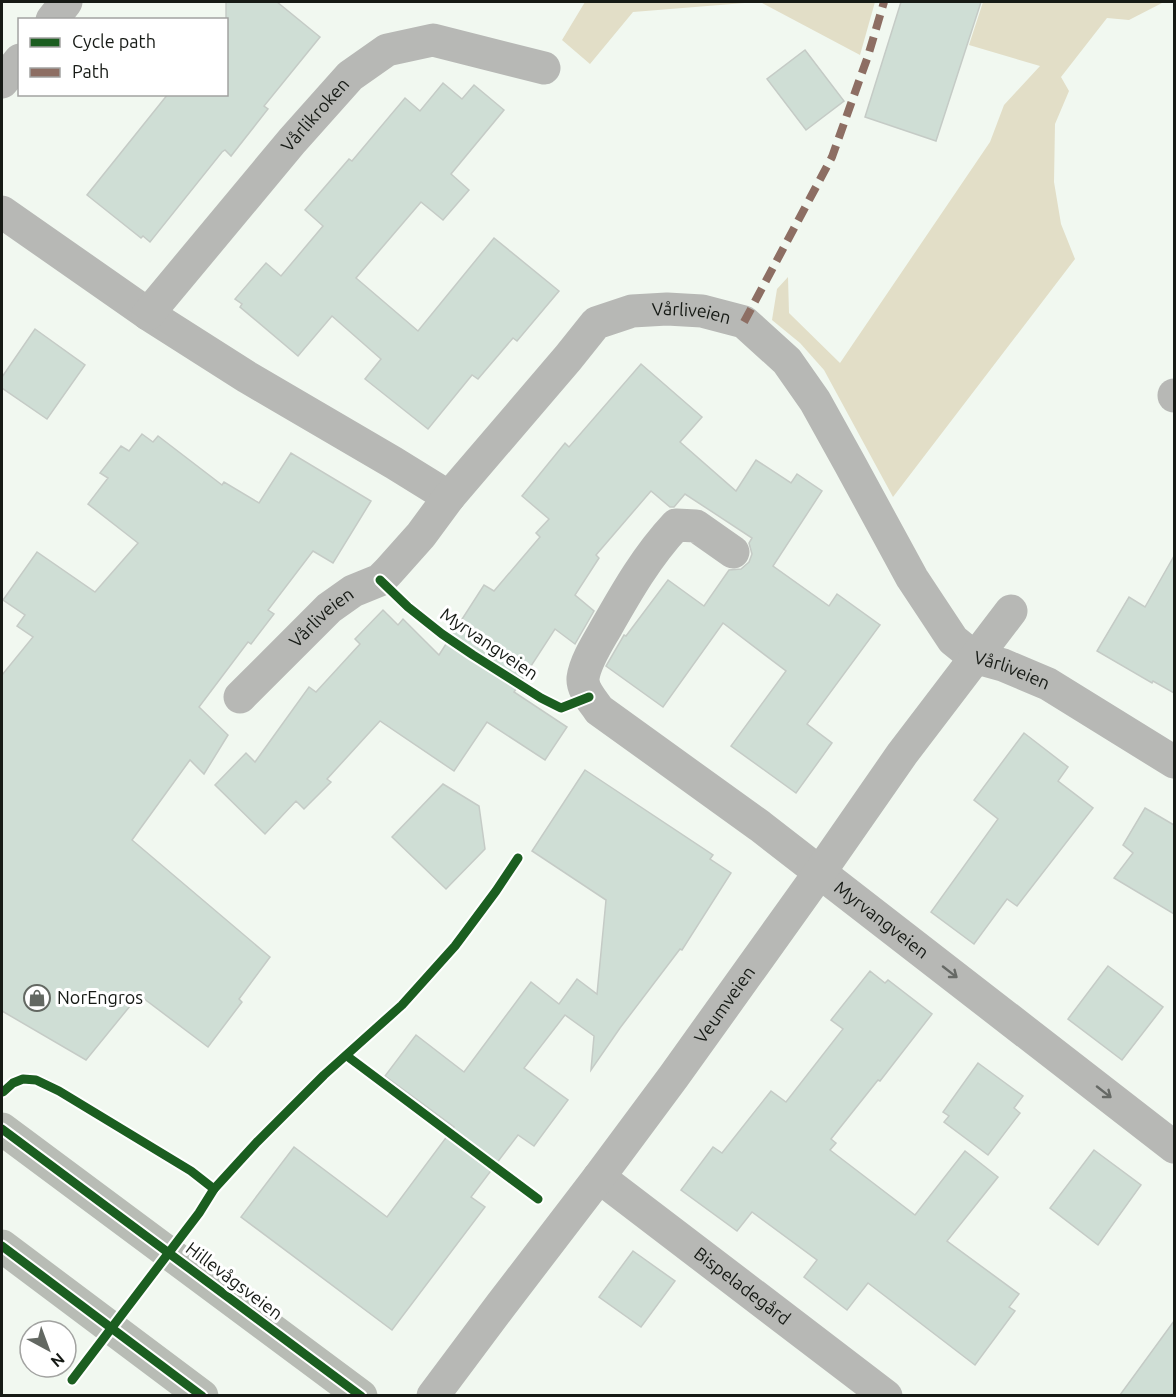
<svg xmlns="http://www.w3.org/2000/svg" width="1176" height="1397" font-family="Ubuntu,sans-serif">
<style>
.green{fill:#e2dec7}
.building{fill:#cfded5;stroke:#c5cbc6;stroke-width:1.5}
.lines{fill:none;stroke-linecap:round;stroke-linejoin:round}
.minor{stroke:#b7b8b5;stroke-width:33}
.primary{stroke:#b8bcb5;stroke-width:33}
.quiet{stroke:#8d6e63;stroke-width:8;stroke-dasharray:15 8;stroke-linecap:butt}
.cycleway-casing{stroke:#fff;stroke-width:13}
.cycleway{stroke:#1b5e20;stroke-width:9}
.oneway{stroke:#666965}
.labels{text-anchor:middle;stroke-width:6;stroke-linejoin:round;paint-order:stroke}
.street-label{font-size:18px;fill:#161a15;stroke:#fff}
.poi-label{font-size:18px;fill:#161a15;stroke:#fff;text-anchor:start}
</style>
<rect width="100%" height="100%" fill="#f1f8f0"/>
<g class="green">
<polygon points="585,2 757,2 633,12 590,64 562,40"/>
<polygon points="760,2 875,2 860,55"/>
<polygon points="983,2 1164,2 1129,20 1107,18 1061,77 1069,91 1055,124 1054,182 1061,224 1075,259 893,497 824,370 800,343 772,320 777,289 788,277 789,313 840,363 990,142 1004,105 1040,66 969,45"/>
</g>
<g class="building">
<polygon points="226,2 277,2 320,37 264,106 268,109 231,156 225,150 222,152 150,242 143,236 141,238 87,195 168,94 226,94"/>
<polygon points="901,2 981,2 936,141 865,117"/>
<polygon points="805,50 844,101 806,130 767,79"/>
<polygon points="443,83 462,99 474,85 504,110 451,174 469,190 443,220 421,202 356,278 418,331 494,238 559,291 517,341 513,338 478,379 472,375 428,429 365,379 381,359 332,316 298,356 240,307 242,304 235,299 266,263 281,276 323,226 305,210 349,159 352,161 405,98 420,111"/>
<polygon points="35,329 85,365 47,419 2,388 2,377"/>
<polygon points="641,364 702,417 680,442 736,491 756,460 791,483 797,474 822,491 773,566 829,606 837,594 880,625 807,724 832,743 796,793 731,746 786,671 723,623 663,707 606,666 624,635 626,636 668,580 704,606 729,570 741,569 749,562 752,554 749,543 752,538 685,494 674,507 670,507 651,491 596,555 599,558 575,595 594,611 575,644 555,629 514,692 567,727 545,760 487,722 454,771 380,721 327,779 331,782 304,809 296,801 265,834 215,785 246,753 255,762 309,687 316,692 360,644 355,639 383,610 398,625 403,619 439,655 484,585 494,591 540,537 536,533 549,519 522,496 565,443 569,447"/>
<polygon points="142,434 153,442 158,436 222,485 224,482 259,503 291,453 371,501 333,563 313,551 268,610 274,614 251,644 248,642 199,707 228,735 204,774 190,760 132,840 270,957 239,999 242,1002 208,1047 139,995 86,1060 2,1011 2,675 33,637 17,626 25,615 3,600 37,552 95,592 138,543 88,504 108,478 100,473 121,446 129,451"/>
<polygon points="1174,556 1174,693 1153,681 1152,683 1097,651 1129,597 1145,607"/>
<polygon points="1024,733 1068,767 1058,781 1093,808 1017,906 1007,899 974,944 931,912 998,819 974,800"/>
<polygon points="585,770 713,855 710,859 731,873 682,950 680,949 620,1028 591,1070 594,1036 565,1015 524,1068 568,1100 534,1146 518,1135 471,1197 485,1207 392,1330 241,1217 294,1147 387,1217 454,1127 385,1076 416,1035 464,1072 531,982 559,1004 577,979 597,994 606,900 532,851"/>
<polygon points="443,784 479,806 485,849 446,889 392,837"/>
<polygon points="1145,808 1174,825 1174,914 1114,878 1133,853 1123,845"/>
<polygon points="1108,966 1163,1007 1122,1060 1068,1019"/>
<polygon points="870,971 885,983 888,980 932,1014 880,1081 878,1080 831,1139 836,1143 830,1150 915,1215 965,1151 998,1177 947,1241 1019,1294 1009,1307 1015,1311 975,1365 868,1283 847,1310 804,1277 817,1260 752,1212 737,1231 681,1190 713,1147 722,1153 771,1091 786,1102 843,1029 831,1020"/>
<polygon points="978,1063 1023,1096 1014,1108 1020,1113 988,1155 944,1122 949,1116 943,1112"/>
<polygon points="1094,1150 1141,1185 1098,1245 1050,1208"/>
<polygon points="633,1251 675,1281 641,1327 599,1297"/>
<polygon points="1174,1321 1174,1395 1120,1395"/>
</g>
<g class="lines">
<g class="minor">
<polyline points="52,20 66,2"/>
<polyline points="2,82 20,60"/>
<polyline points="2,212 148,314 247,377 394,463 449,497"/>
<path id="s1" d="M 148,314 L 292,141 L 350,76 L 387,50 L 433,40 L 544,68"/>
<polyline points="1174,395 1174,396"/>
<path id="s2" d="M 733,552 L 696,526 L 676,525 C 647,556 627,591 606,628 C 598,642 585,662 583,678 C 582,690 593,701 599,710 L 760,826 L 1174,1147"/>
<path id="s3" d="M 240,697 L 329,608 L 353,591 L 380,580 L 388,572 L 421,535 L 449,497 L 568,358 L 596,323 L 632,311 L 667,309 L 702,311 L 744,322 L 787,361 L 815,401 L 850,464 L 912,578 L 953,640 L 974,657 L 1003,665 L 1048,684 L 1174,762"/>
<path id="s4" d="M 599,1177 L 886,1396"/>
<path id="s5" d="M 433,1396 L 501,1305 L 599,1177 L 674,1076 L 820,872 L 902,754 L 1011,611"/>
</g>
<g class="primary">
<polyline points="2,1129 361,1396"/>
<polyline points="2,1246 202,1396"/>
</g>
<polyline class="quiet" points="744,322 832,157 868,56 884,2"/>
<defs>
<g id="cycleway">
<polyline points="380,580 408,607 442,634 473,655 541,698 561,708 589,697"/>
<polyline points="347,1056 538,1199"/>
<polyline points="3,1092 13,1083 23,1079 36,1080 59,1091 191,1171 214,1189"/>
<polyline points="2,1129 361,1396"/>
<polyline points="2,1246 202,1396"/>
<polyline points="72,1380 199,1213 214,1189 257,1142 324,1075 402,1005 455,946 496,891 518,858"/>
</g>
</defs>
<use href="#cycleway" class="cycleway-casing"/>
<use href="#cycleway" class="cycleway"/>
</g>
<defs><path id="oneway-shaft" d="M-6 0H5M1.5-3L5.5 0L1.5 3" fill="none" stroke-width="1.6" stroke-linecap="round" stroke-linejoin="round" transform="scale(1.5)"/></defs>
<g class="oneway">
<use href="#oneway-shaft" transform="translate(950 972) rotate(38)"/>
<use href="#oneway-shaft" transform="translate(1104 1092) rotate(38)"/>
</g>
<defs>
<symbol id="shop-ring" viewBox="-11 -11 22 22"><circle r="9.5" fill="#fff" stroke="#636862" stroke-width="1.5"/><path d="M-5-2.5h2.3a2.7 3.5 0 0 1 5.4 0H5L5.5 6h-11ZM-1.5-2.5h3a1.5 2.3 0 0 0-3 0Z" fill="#636862"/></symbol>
</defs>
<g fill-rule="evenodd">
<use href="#shop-ring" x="22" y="983" width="30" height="30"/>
</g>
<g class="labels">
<g class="street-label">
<text dy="6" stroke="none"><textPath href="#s1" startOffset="260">Vårlikroken</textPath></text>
<text dy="6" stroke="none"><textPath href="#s3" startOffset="618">Vårliveien</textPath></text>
<text dy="6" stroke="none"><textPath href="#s3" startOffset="114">Vårliveien</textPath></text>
<text transform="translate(489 644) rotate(34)" y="6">Myrvangveien</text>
<text dy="6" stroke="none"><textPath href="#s3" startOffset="1122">Vårliveien</textPath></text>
<text dy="6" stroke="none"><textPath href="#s2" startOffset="634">Myrvangveien</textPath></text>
<text dy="6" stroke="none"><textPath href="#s5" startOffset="488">Veumveien</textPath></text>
<text transform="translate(234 1281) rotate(37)" y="6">Hillevågsveien</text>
<text dy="6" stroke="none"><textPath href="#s4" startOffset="180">Bispeladegård</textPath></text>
</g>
<g class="poi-label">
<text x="57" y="1004">NorEngros</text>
</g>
</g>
<rect width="1176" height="1397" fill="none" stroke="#161a15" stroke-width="6"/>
<rect x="18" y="18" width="210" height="78" fill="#ffffff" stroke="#a2a3a1" stroke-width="1.5"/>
<rect x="30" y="38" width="30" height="9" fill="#1b5e20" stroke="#a2a3a1" stroke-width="1.5"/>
<text x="72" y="48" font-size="18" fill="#161a15">Cycle path</text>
<rect x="30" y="68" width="30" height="9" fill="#8d6e63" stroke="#a2a3a1" stroke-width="1.5"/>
<text x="72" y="78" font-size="18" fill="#161a15">Path</text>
<g transform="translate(48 1349) rotate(139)"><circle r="28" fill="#ffffff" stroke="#a2a3a1" stroke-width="1.5"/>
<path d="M0-4.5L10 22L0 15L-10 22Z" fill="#636862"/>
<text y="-9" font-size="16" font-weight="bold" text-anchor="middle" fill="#161a15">N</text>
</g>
</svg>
